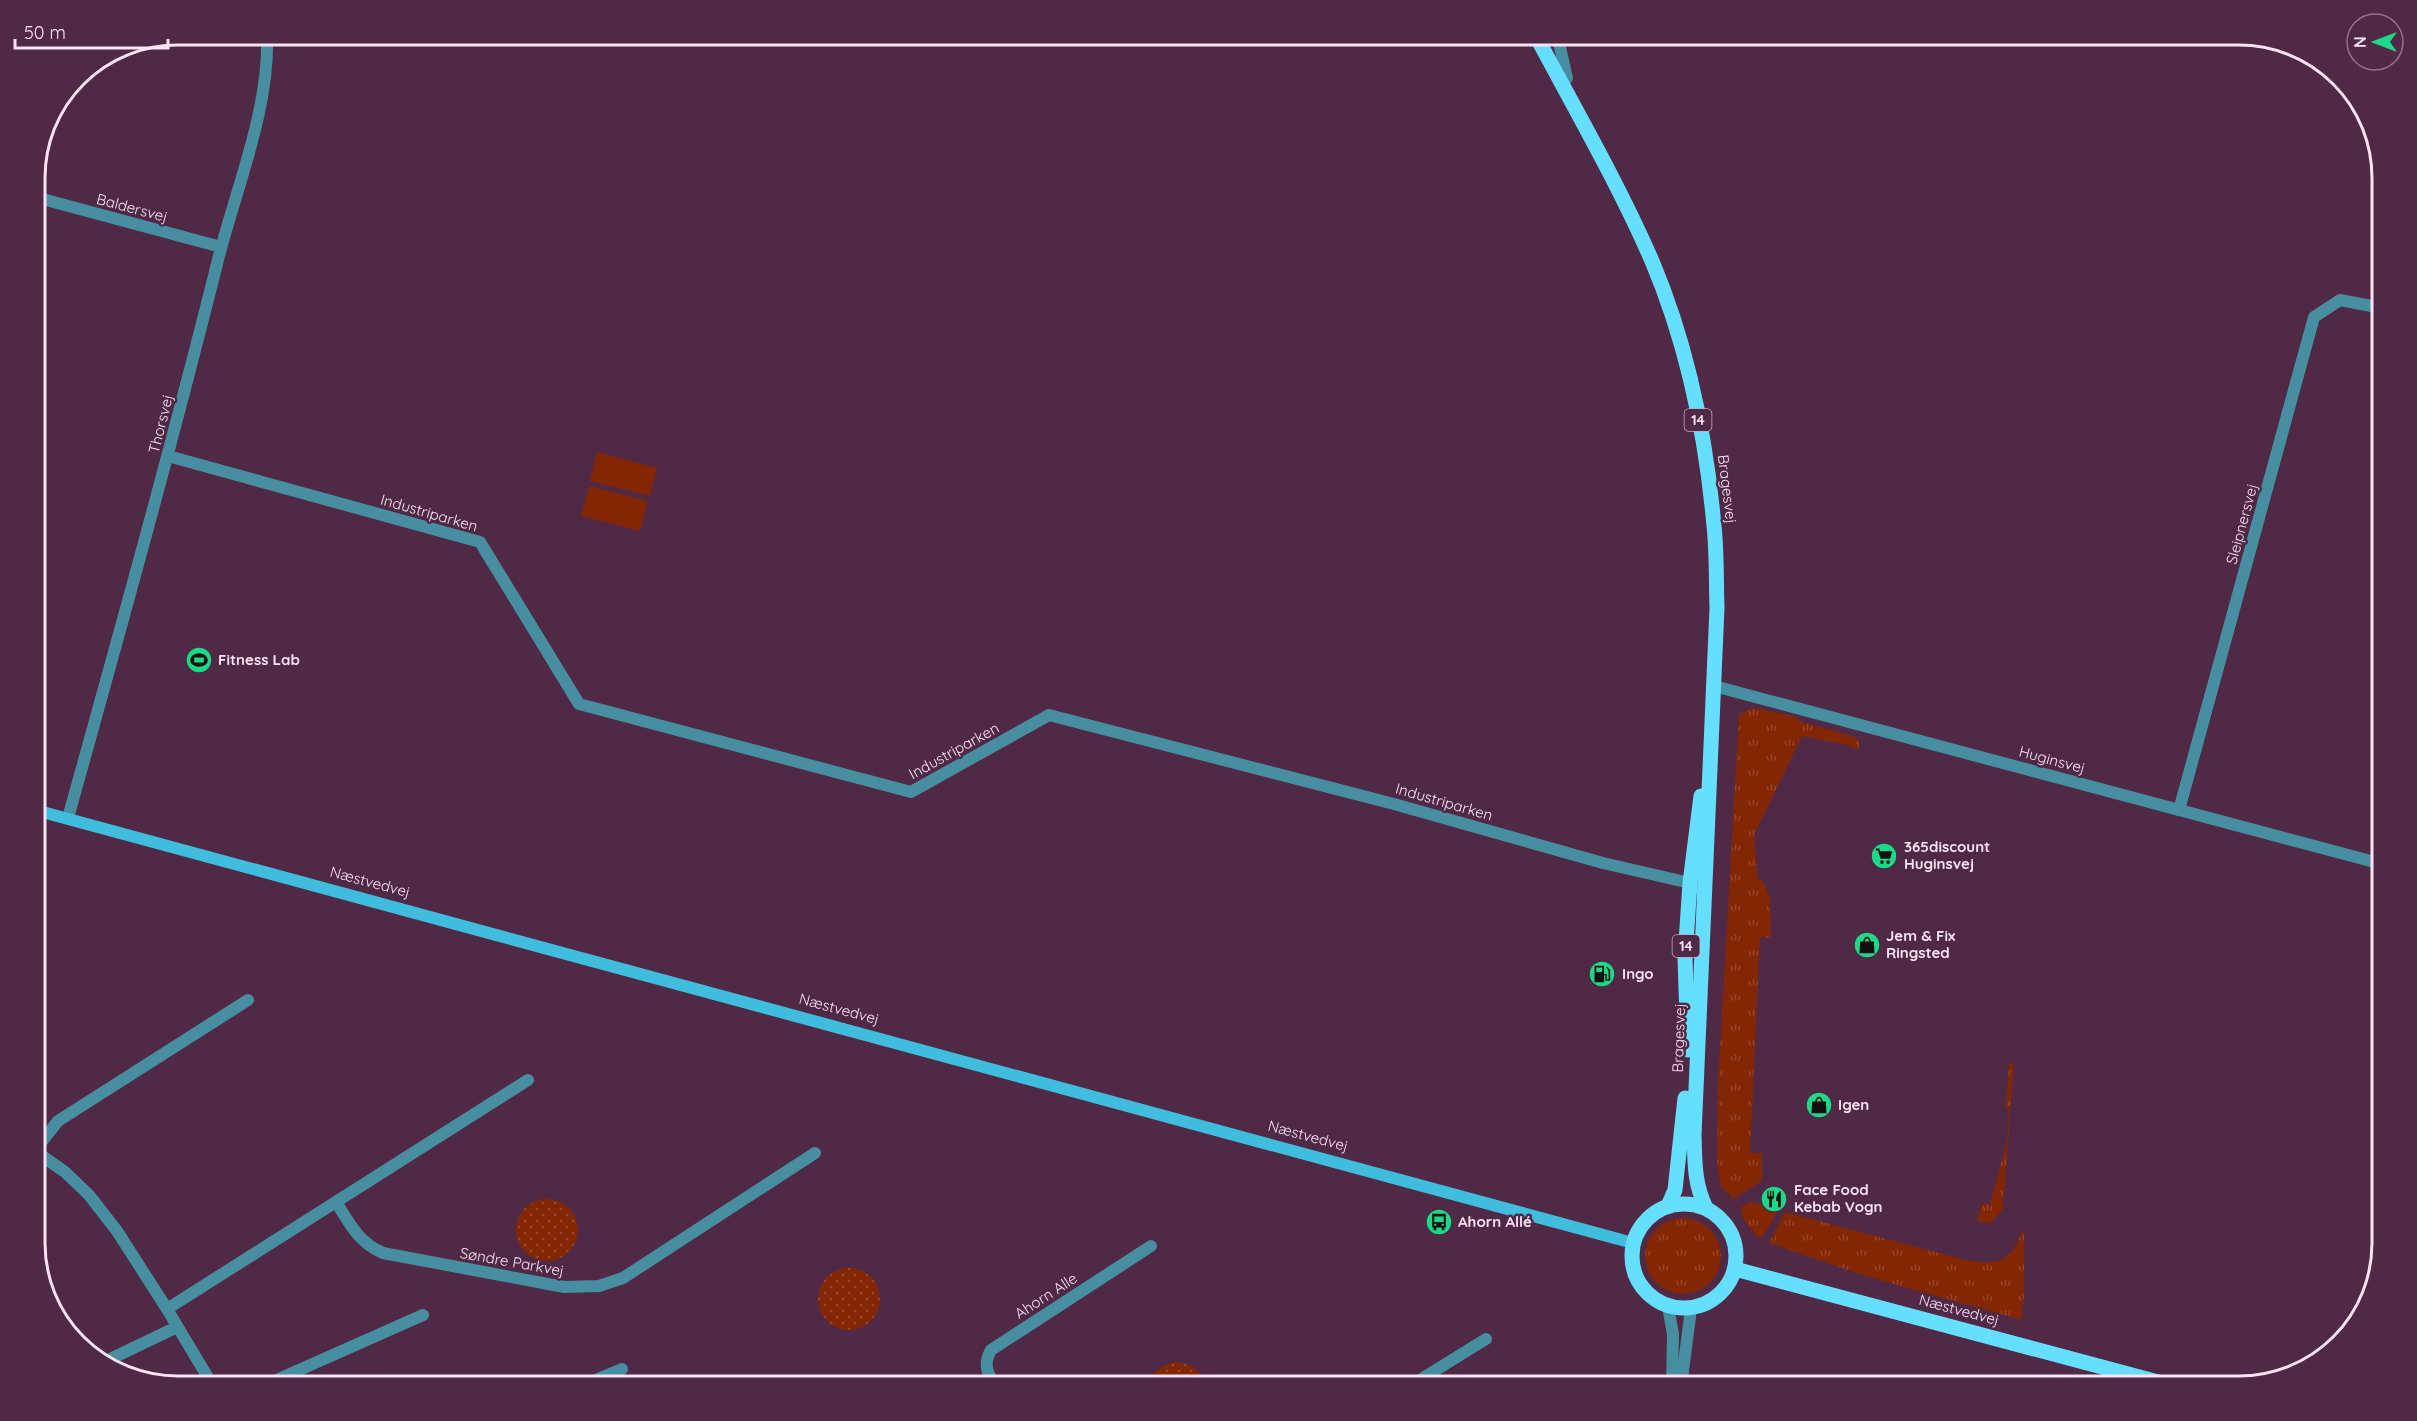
<svg xmlns="http://www.w3.org/2000/svg" width="2417" height="1421" font-family="Quicksand,sans-serif">
<style>
.grass{fill:url(#grass-tufts)}
.park{fill:url(#park-dots)}
.pitch{fill:#832604}
.lines{fill:none;stroke-linecap:round;stroke-linejoin:round}
.street{stroke:#478ea1;stroke-width:12}
.secondary{stroke:#40bddc;stroke-width:12}
.primary{stroke:#66defd;stroke-width:15}
.labels{text-anchor:middle;stroke-width:5;stroke-linejoin:round;paint-order:stroke}
.shield{fill:#4f2945;stroke:#c8abc0;stroke-width:1.5}
.shield-label{font-size:14px;font-weight:bold;fill:#fce3f4}
.street-label{font-size:15px;fill:#fce3f4;stroke:#4f2945}
.poi-label{font-size:15px;font-weight:bold;fill:#fce3f4;stroke:#4f2945;text-anchor:start}
.rim{fill:none;stroke:#fce3f4;stroke-width:3}
</style>
<defs>
<pattern id="grass-tufts" width="24" height="20" patternUnits="userSpaceOnUse" patternTransform="scale(1.5)"><rect width="24" height="20" fill="#832604"/><path d="M3 7l-1-3M5 7V3M7 7l1-3M15 17l-1-3M17 17v-4M19 17l1-3" fill="none" stroke="#954529"/></pattern>
<pattern id="park-dots" width="8" height="8" patternUnits="userSpaceOnUse" patternTransform="scale(1.5)"><rect width="8" height="8" fill="#832604"/><path d="M2 2h.1M6 6h.1" fill="none" stroke="#954529" stroke-width="1.8" stroke-linecap="round"/></pattern>
</defs>
<rect width="100%" height="100%" fill="#4f2945"/>
<g class="grass">
<polygon points="1750,709 1761,709 1798,717 1798,721 1853,736 1859,741 1859,750 1848,745 1802,736 1754,835 1758,881 1762,879 1770,898 1771,938 1760,937 1750,1153 1762,1153 1762,1181 1733,1199 1720,1185 1717,1160 1718,1084 1739,714"/>
<polygon points="2014,1063 2003,1208 1994,1220 1989,1223 1977,1221 1982,1203 1990,1205 2007,1141 2009,1110 2006,1108 2009,1064"/>
<path d="M 1750,1202 L 1775,1208 L 1777,1213 L 1761,1239 C 1752,1232 1741,1219 1741,1207 Z"/>
<path d="M 1785,1212 L 1966,1260 C 1985,1263 2004,1266 2015,1247 C 2019,1241 2019,1234 2024,1230 L 2024,1295 L 2021,1320 L 1862,1275 L 1769,1243 Z"/>
<circle cx="1683" cy="1256" r="38"/>
</g>
<g class="park">
<circle cx="547" cy="1230" r="31"/>
<circle cx="849" cy="1299" r="31"/>
<path d="M 1176,1362 C 1192,1364 1202,1371 1207,1386 L 1147,1386 C 1152,1372 1161,1365 1176,1362 Z"/>
</g>
<g class="pitch">
<polygon points="597,452 657,468 650,496 590,481"/>
<polygon points="589,486 648,501 640,531 581,516"/>
</g>
<g class="lines">
<g class="street">
<polyline points="1557,34 1567,78"/>
<polyline points="35,197 221,247"/>
<polyline points="168,456 480,542 579,704 911,792 1049,715 1394,804 1603,863 1690,883 1695,888"/>
<polyline points="1714,686 2382,864"/>
<polyline points="2179,810 2314,317 2340,300 2382,308"/>
<path d="M 68,818 C 120,631 172,444 219,256 C 237,186 270,107 267,34"/>
<polyline points="35,1150 58,1121 248,1000"/>
<polyline points="35,1151 65,1172 89,1195 117,1231 167,1309 213,1386"/>
<path d="M 336,1202 C 350,1224 358,1242 383,1253 L 564,1287 L 599,1286 L 623,1278 L 815,1153"/>
<polyline points="1668,1307 1673,1334 1672,1386"/>
<polyline points="167,1309 528,1080"/>
<polyline points="102,1363 177,1327"/>
<polyline points="263,1386 423,1315"/>
<polyline points="581,1386 622,1369"/>
<path d="M 996,1386 C 987,1374 983,1364 991,1350 L 1151,1246"/>
<polyline points="1410,1386 1486,1339"/>
<polyline points="1681,1386 1691,1309"/>
</g>
<polyline class="secondary" points="35,810 1633,1243"/>
<g class="primary">
<path d="M 1535,34 C 1575,109 1618,183 1652,261 C 1687,344 1706,436 1714,526 C 1717,553 1716,580 1717,608 L 1694,1135 C 1695,1163 1694,1183 1706,1208"/>
<polyline points="1688,1050 1685,957 1690,883 1701,796"/>
<circle cx="1684" cy="1256" r="52"/>
<polyline points="1668,1206 1675,1190 1685,1098"/>
<polyline points="1735,1269 2173,1386"/>
</g>
</g>
<defs>
<symbol id="stadium-disc" viewBox="-11 -11 22 22"><circle r="9.5" fill="#1bd988" stroke="#4f2945"/><path d="M0-5a6.5 5 0 1 0 0 10a6.5 5 0 1 0 0-10ZM-3.5-1.8h7v3.6h-7Z" fill="#111"/></symbol>
<symbol id="supermarket-disc" viewBox="-11 -11 22 22"><circle r="9.5" fill="#1bd988" stroke="#4f2945"/><path d="M-6-5.5h2.5l.6 2H6L4.5 2H-2.5L-4.4-4H-6ZM-1.5 3.2a1.3 1.3 0 1 0 .1 0ZM3 3.2a1.3 1.3 0 1 0 .1 0Z" fill="#111"/></symbol>
<symbol id="shop-disc" viewBox="-11 -11 22 22"><circle r="9.5" fill="#1bd988" stroke="#4f2945"/><path d="M-5-2.5h2.3a2.7 3.5 0 0 1 5.4 0H5L5.5 6h-11ZM-1.5-2.5h3a1.5 2.3 0 0 0-3 0Z" fill="#111"/></symbol>
<symbol id="fuel-disc" viewBox="-11 -11 22 22"><circle r="9.5" fill="#1bd988" stroke="#4f2945"/><path d="M-5.5-6h7V0h2V4h1.3V-2.5L3-4.5l.8-.8L6-3V5H2.5V1h-1V6h-7ZM-4.2-4.7v3.2H.2V-4.7Z" fill="#111"/></symbol>
<symbol id="restaurant-disc" viewBox="-11 -11 22 22"><circle r="9.5" fill="#1bd988" stroke="#4f2945"/><path d="M-5-6h1v4h1v-4h1v4h1v-4h1v5L-1.5 .5V6h-2V.5L-5-1ZM5-6V6H3V1.5H1.5Q1.5-4 5-6Z" fill="#111"/></symbol>
<symbol id="bus-disc" viewBox="-11 -11 22 22"><circle r="9.5" fill="#1bd988" stroke="#4f2945"/><path d="M-5-6H5V4H4V6H2V4H-2V6H-4V4H-5ZM-3.5-4V0h7V-4ZM-3.5 1.2v1.5H-2V1.2ZM2 1.2v1.5H3.5V1.2Z" fill="#111"/></symbol>
</defs>
<g fill-rule="evenodd">
<use href="#stadium-disc" x="184" y="645" width="30" height="30"/>
<use href="#supermarket-disc" x="1869" y="841" width="30" height="30"/>
<use href="#shop-disc" x="1852" y="930" width="30" height="30"/>
<use href="#fuel-disc" x="1587" y="959" width="30" height="30"/>
<use href="#shop-disc" x="1804" y="1090" width="30" height="30"/>
<use href="#restaurant-disc" x="1759" y="1184" width="30" height="30"/>
<use href="#bus-disc" x="1424" y="1207" width="30" height="30"/>
</g>
<g class="labels">
<g class="shield">
<rect x="1684.5" y="409" width="27" height="22" rx="4.5"/>
<rect x="1672.5" y="935" width="27" height="22" rx="4.5"/>
</g>
<g class="shield-label">
<text x="1698" y="425">14</text>
<text x="1686" y="951">14</text>
</g>
<g class="street-label">
<text transform="translate(132 208) rotate(15)" y="5">Baldersvej</text>
<text transform="translate(161 424) rotate(-76)" y="5">Thorsvej</text>
<text transform="translate(1727 489) rotate(83)" y="5">Bragesvej</text>
<text transform="translate(429 513) rotate(16)" y="5">Industriparken</text>
<text transform="translate(2242 524) rotate(-75)" y="5">Sleipnersvej</text>
<text transform="translate(954 751) rotate(-29)" y="5">Industriparken</text>
<text transform="translate(2052 760) rotate(15)" y="5">Huginsvej</text>
<text transform="translate(1444 802) rotate(16)" y="5">Industriparken</text>
<text transform="translate(370 882) rotate(15)" y="5">Næstvedvej</text>
<text transform="translate(839 1009) rotate(15)" y="5">Næstvedvej</text>
<text transform="translate(1679 1038) rotate(-88)" y="5">Bragesvej</text>
<text transform="translate(1308 1136) rotate(15)" y="5">Næstvedvej</text>
<text transform="translate(512 1262) rotate(10)" y="5">Søndre Parkvej</text>
<text transform="translate(1046 1296) rotate(-33)" y="5">Ahorn Alle</text>
<text transform="translate(1959 1310) rotate(15)" y="5">Næstvedvej</text>
</g>
<g class="poi-label">
<text x="218" y="665">Fitness Lab</text>
<text x="1904" y="852">365discount<tspan x="1904" dy="17">Huginsvej</tspan></text>
<text x="1886" y="941">Jem &amp; Fix<tspan x="1886" dy="17">Ringsted</tspan></text>
<text x="1622" y="979">Ingo</text>
<text x="1838" y="1110">Igen</text>
<text x="1794" y="1195">Face Food<tspan x="1794" dy="17">Kebab Vogn</tspan></text>
<text x="1458" y="1227">Ahorn Allé</text>
</g>
</g>
<path d="M0 0H2417V1421H0ZM178 45H2239A133 133 0 0 1 2372 178V1243A133 133 0 0 1 2239 1376H178A133 133 0 0 1 45 1243V178A133 133 0 0 1 178 45Z" fill="#4f2945" fill-rule="evenodd"/>
<path class="rim" d="M178 45H2239A133 133 0 0 1 2372 178V1243A133 133 0 0 1 2239 1376H178A133 133 0 0 1 45 1243V178A133 133 0 0 1 178 45Z"/>
<g transform="translate(2375 42) rotate(270)"><circle r="28" fill="#4f2945" stroke="#94738b" stroke-width="1.5"/>
<path d="M0-4.5L10 22L0 15L-10 22Z" fill="#1bd988"/>
<text y="-9" font-size="16" font-weight="bold" text-anchor="middle" fill="#fce3f4">N</text>
</g>
<path d="M15 39v9h153v-9" fill="none" stroke="#fce3f4" stroke-width="3"/>
<text x="24" y="39" font-size="18" fill="#fce3f4" stroke="#4f2945" stroke-width="4.5" paint-order="stroke">50 m</text>
</svg>
